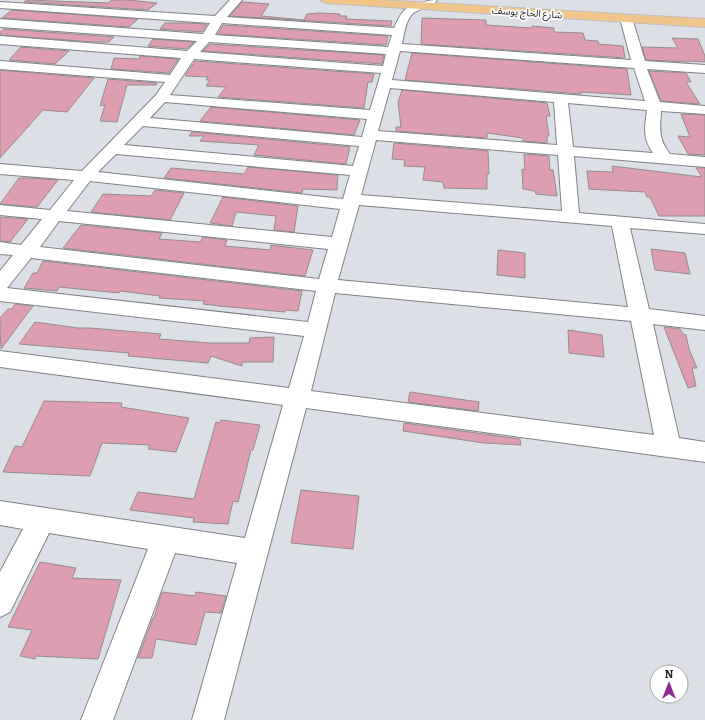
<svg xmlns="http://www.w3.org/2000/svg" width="705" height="720" font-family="Bitter,'Noto Sans Arabic',serif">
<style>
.building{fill:#de9eb2;stroke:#958d8f}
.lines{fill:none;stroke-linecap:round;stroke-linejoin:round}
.minor-casing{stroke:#818289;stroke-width:2}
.major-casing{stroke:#bebebf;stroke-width:2}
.minor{fill:#fff;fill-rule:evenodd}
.major{fill:#efc589;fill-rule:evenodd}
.labels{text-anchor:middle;stroke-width:3.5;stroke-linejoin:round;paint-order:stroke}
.far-street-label{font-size:10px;fill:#27282b;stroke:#fff}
</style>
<rect width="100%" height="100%" fill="#dddfe6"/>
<g class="building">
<polygon points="27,0 108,3 112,0 128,0 157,3 148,10 24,2"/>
<polygon points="242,2 269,4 261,16 304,20 307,14 320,13 340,14 339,16 347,16 346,19 392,21 391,26 230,16"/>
<polygon points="12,10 138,19 129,27 2,18"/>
<polygon points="422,18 486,20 486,25 532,28 532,26 554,28 554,32 583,33 585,40 598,41 598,44 623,46 625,58 421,44"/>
<polygon points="165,23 187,23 207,24 202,32 160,29"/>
<polygon points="223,25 388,36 386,45 218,34"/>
<polygon points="4,29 114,37 109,42 92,42 0,35 0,32"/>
<polygon points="672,38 698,39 705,56 705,62 689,61 689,62 646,60 642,47 678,48"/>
<polygon points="153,39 194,42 186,49 148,46"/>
<polygon points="210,44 384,55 382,64 203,51"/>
<polygon points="21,47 69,51 55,64 9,60"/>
<polygon points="412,53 627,69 631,95 581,92 581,94 405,80"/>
<polygon points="140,56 178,59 169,73 111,69 114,58 139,59"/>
<polygon points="195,61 374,74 372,82 368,82 364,108 218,97 226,87 206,86 210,80 206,80 208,77 185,76"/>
<polygon points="0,70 45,74 94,78 67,112 43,110 0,158"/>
<polygon points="649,71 686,73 691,82 686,82 700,104 661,101"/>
<polygon points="108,79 157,83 156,85 127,85 117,122 100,121 105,105 100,106"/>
<polygon points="402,90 547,103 550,116 546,116 549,136 547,136 547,143 523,141 523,138 487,133 487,138 396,131 396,127 401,127 398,102"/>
<polygon points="211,107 360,120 354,135 200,121"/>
<polygon points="681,114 705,115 705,155 688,154 678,136 690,137"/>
<polygon points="192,132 350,147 346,164 254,155 259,145 200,141 204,136 189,136"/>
<polygon points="394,143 488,151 489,174 487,174 487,189 444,188 443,182 423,180 425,167 404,166 405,160 392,159"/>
<polygon points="524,154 549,156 550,170 553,170 557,196 536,194 535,191 523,189 522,169 525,170"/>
<polygon points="612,166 702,177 696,168 705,168 705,216 659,216 650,197 647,197 645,192 589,189 587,171 613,172"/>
<polygon points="248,167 338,175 337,190 303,189 302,193 164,178 171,168 244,174"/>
<polygon points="19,178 29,178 58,180 37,207 0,204"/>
<polygon points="155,190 184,193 170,220 91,212 103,194 151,196"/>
<polygon points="223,197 298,206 294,232 274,230 276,216 236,212 232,226 210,223"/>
<polygon points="0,217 28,219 10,242 0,241"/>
<polygon points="81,225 162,233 159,239 200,242 203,237 227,240 225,246 270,250 271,245 313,250 305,276 63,248"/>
<polygon points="651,249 685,253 690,274 655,270"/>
<polygon points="498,250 525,253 525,278 497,275"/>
<polygon points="43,261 302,291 298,311 285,310 285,312 219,306 203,304 205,301 159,298 160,296 120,291 119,293 59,287 57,291 24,288 33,273 37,273"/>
<polygon points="15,304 33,306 1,349 0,330 2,327 0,327 0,318 8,309 12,309"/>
<polygon points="35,322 78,328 90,328 161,334 159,339 210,343 249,343 250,338 274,337 273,362 242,362 242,366 211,356 208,363 128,356 129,353 19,344"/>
<polygon points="664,327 680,329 683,334 686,335 689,349 697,368 692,368 696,386 688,388"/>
<polygon points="568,330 602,335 604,357 569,353"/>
<polygon points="410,392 479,402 478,411 408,402"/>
<polygon points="44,401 122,403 121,407 189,418 176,452 148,449 150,445 102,443 90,476 3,472 15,446 22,447"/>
<polygon points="221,420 260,425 253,450 251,450 238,502 233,501 228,524 193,522 194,518 130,510 138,492 194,499 216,422 220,423"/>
<polygon points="404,423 520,439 521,445 484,443 403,431"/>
<polygon points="301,490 359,496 353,549 291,543"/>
<polygon points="40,562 76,568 72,578 121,580 98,659 36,656 35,659 20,656 32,630 8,627"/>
<polygon points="162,592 195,596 196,592 226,596 221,613 205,612 196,645 156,639 152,658 138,658 153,618 154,618"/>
</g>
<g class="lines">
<defs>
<path id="minor" d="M 230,0 L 242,0 L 227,17 L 394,28 C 401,14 402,8 418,4 C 425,2 429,0 437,0 C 430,9 423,7 415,12 C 406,17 404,35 402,44 L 631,60 L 620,18 L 622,16 L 630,16 L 632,18 L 645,61 L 705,65 L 705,73 L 647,69 L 660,102 L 705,106 L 705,114 L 661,111 C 660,130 658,138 670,154 L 705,157 L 705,167 L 574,156 L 579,213 L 705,224 L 705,234 L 630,228 L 649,309 L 705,316 L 705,330 L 653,324 L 679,438 L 705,442 L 705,462 L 306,408 L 224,720 L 192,720 L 237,563 L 175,553 L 113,720 L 81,720 L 148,549 L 49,533 L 10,612 L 0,617 L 0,572 L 23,529 L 0,525 L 0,501 L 245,538 L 283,405 L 0,367 L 0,351 L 289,388 L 304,336 L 0,301 L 0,271 L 13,255 L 0,254 L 0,242 L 21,245 L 42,219 L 0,215 L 0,205 L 50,210 L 74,180 L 0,174 L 0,164 L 82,171 L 156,95 L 165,82 L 0,69 L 0,61 L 170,75 L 181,58 L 0,44 L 0,36 L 187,51 L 197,41 L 0,27 L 0,19 L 203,34 L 210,23 L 0,8 L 0,2 L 215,16 ZM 222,23 L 392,35 L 388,47 L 215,35 ZM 209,42 L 386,54 L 383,66 L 200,52 ZM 400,51 L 634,68 L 645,101 L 392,80 ZM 194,59 L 381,73 L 370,110 L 170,95 ZM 390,88 L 554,102 L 557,145 L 378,131 ZM 165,102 L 367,119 L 362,137 L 150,118 ZM 568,103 L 647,110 C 645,127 642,137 653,153 L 573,147 ZM 143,126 L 359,146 L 353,166 L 124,145 ZM 376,140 L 558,155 L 562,211 L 361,195 ZM 116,154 L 350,175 L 343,199 L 98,172 ZM 90,181 L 340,209 L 332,237 L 67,211 ZM 359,205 L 612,226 L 628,307 L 338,280 ZM 59,221 L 328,249 L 319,279 L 40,247 ZM 31,258 L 316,291 L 308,322 L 7,288 ZM 335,293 L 631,321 L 654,435 L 311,391 Z"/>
<polygon id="major" points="320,0 381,0 705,19 705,27 326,3"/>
</defs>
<use href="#minor" class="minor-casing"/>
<use href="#major" class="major-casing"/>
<use href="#minor" class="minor"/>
<use href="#major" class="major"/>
</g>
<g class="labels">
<g class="far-street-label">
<text transform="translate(527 12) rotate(4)" y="4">شارع الحاج يوسف</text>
</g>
</g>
<g transform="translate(669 684)"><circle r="19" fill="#ffffff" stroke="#a9a9aa"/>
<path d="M0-3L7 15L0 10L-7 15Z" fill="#8b2891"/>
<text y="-6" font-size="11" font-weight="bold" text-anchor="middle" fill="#27282b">N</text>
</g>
</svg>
